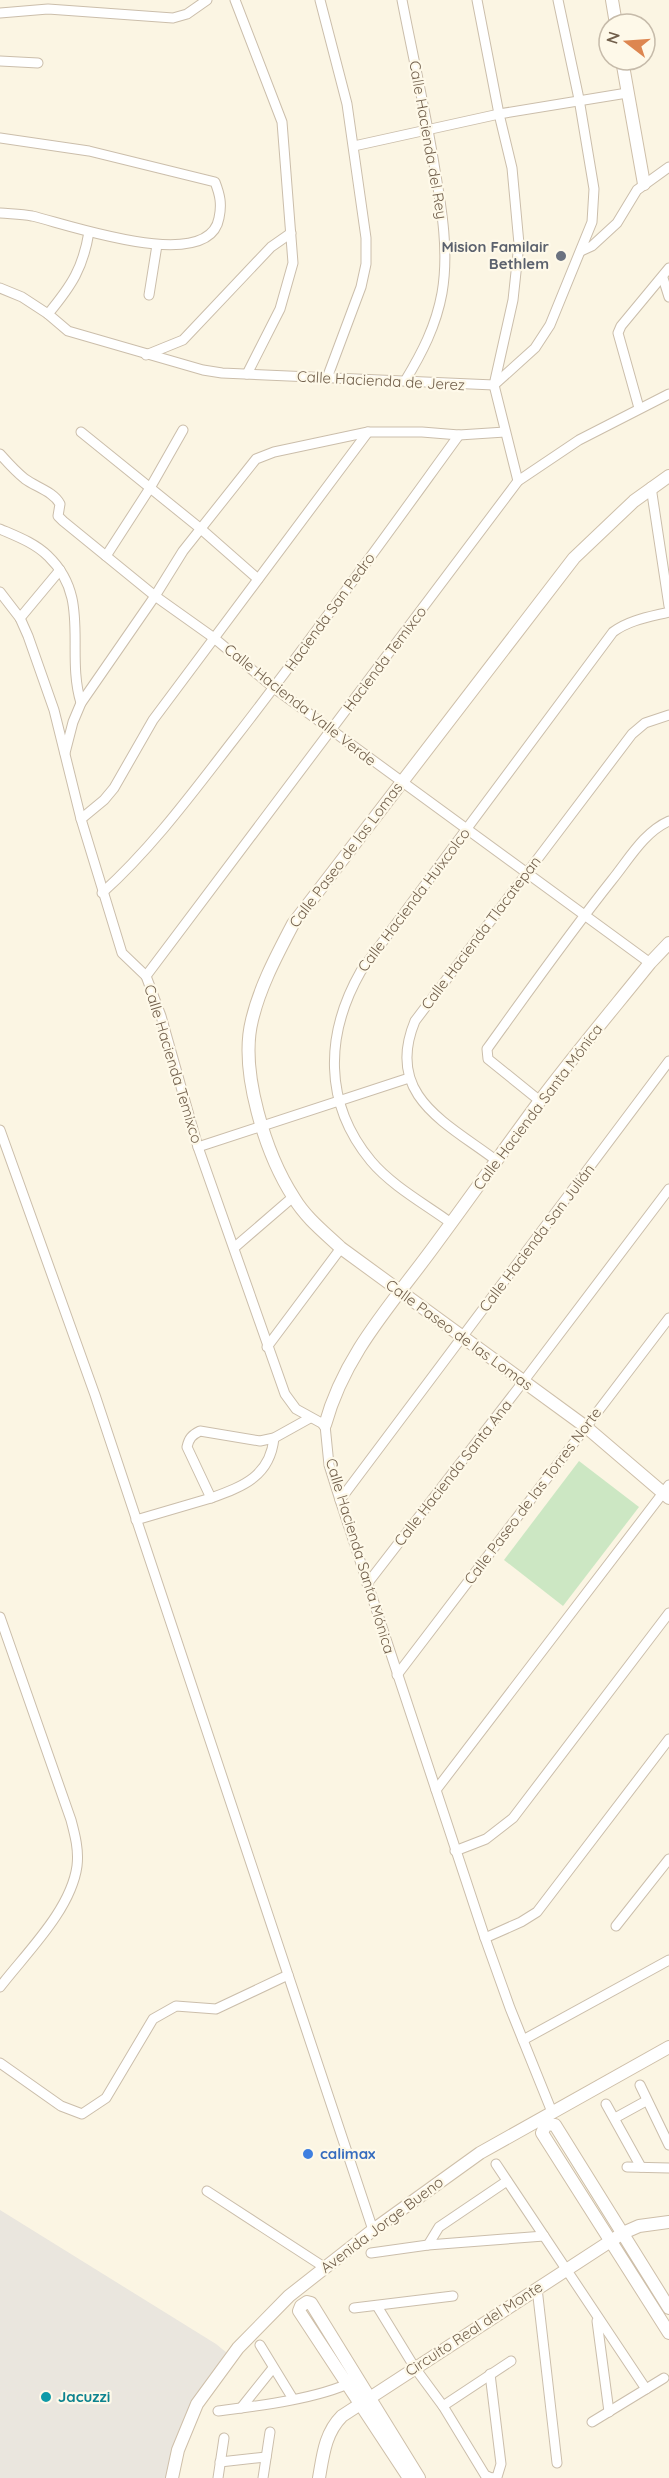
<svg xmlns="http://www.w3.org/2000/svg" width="669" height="2478" font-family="Quicksand,sans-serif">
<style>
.industrial{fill:#eae6de}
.green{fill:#cce7c3}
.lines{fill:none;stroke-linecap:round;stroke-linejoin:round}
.street-casing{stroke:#cbbeab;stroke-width:11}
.secondary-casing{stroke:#cebfa9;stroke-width:14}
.street{stroke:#fff;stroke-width:9}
.secondary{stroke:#fff;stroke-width:12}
.worship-dot{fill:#6b7280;stroke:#fef9e9;stroke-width:2}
.shop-dot{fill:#3f7fe0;stroke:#fef9e9;stroke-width:2}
.culture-dot{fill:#0f9aa8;stroke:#fef9e9;stroke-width:2}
.labels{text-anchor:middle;stroke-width:4.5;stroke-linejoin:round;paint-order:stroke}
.street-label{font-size:15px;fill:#715f4b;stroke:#fef9e9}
.worship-label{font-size:15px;font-weight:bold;fill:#5b616d;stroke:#fef9e9;text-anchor:end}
.shop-label{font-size:15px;font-weight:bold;fill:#366cbe;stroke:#fef9e9;text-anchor:start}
.culture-label{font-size:15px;font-weight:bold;fill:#0d838f;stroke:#fef9e9;text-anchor:start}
</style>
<rect width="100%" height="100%" fill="#fbf5e3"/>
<polygon class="industrial" points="0,2210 216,2344 232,2357 200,2400 174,2478 0,2478"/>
<polygon class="green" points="579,1461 639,1507 563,1606 504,1560"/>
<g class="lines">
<defs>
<g id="street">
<polyline points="235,0 282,122 293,263 280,309 247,374"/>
<polyline points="320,0 347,104 366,238 366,264 361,287 327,378"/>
<path d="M 402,0 C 413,57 426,113 435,170 C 442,210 449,253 442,293 C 436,326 422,353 405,381"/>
<polyline points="477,0 499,114 512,168 519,244 513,300 494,385 518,481"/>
<polyline points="0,13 48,9 173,18 187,14 207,0"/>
<polyline points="0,61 38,63"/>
<path d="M 0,138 L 89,151 L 215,182 C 220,195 222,204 219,218 C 209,275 67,224 32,216 C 22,214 11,214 0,213"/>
<polyline points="354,146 499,114 627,93"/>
<polyline points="581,251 592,246 617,223 637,190 669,167"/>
<polyline points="663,278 669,297"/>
<polyline points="0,288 22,297 48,314 68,331 203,370 222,373 494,385 535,348 550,325 592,222 594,189 579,99 558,0"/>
<polyline points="149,295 157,245"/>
<path d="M 48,314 C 72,285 83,268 89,232"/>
<polyline points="146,355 183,340 271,247 291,233"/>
<polyline points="639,408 618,333 621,326 669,268"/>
<polyline points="81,432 201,529 258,579"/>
<path d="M 0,454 C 8,463 15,471 25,479 C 36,487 54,492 60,504 L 58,516 L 63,521 L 155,596 L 214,638 L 274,688 L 650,963"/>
<polyline points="651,487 669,606"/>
<path d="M 0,529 C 16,536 35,543 48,556 C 92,598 65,651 81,703"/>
<polyline points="106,556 150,488 183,430"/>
<polyline points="0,592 20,618 28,636 54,710 81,819 122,953 146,976 161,1016 198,1147 285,1394 296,1409 325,1425 329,1465 340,1500 485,1938 510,2008 552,2112"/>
<polyline points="20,618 60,570"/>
<polyline points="65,753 73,722 81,703 155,596 183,551 256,459 274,452 368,432 422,432 459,435 505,432"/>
<polyline points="81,819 104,800 114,788 153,720 368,432"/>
<path d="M 102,893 C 153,847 193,792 235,738 C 312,639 385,537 459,435"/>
<polyline points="146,976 518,481 579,440 669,394"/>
<path d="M 540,1101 L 488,1059 L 487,1049 C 528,992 569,934 612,880 C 629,859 644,832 669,821"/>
<polyline points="0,1130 95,1395 373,2230"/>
<polyline points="198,1147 409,1078"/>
<path d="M 497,1161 C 447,1123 384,1096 415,1021 L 632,734 L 645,723 L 669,715"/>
<path d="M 451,1223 C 425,1204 392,1186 371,1161 C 323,1103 325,1034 361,971 L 613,632 C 629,620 649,617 669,612"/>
<polyline points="235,1247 293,1197"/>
<polyline points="267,1347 341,1248"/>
<path d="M 211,1498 C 244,1486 270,1476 274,1438"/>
<polyline points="340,1500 669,1061"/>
<path d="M 136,1520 L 211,1498 L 187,1447 C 189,1438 192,1435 200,1431 L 260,1441 L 274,1438 L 310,1418"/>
<polyline points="367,1584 523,1382 669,1189"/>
<path d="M 0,1617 L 71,1820 C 75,1835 79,1850 77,1866 C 71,1910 26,1953 0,1987"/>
<polyline points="397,1675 669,1318"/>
<polyline points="436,1790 669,1485"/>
<polyline points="455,1851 486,1839 513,1818 669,1613"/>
<polyline points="616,1926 669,1859"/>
<polyline points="485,1938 521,1922 537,1912 669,1739"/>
<polyline points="523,2040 669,1960"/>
<polyline points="0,2063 61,2106 82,2114 106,2098 153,2019 176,2006 216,2009 288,1975"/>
<polyline points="640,2085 669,2145"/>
<polyline points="606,2104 641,2167"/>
<polyline points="615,2118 646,2101"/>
<polyline points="496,2164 646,2389"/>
<polyline points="627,2167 669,2168"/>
<polyline points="207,2191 324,2267"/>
<polyline points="428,2245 439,2227 507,2181"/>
<polyline points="371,2253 428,2245 544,2236"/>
<polyline points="537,2288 557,2463"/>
<polyline points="377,2306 415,2368 443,2406 485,2475 491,2478"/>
<polyline points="354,2308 453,2296"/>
<polyline points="597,2321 609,2412"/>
<polyline points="260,2345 293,2399"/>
<polyline points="490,2374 501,2464 497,2477 492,2478"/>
<polyline points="443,2406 511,2361"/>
<polyline points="241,2408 273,2368"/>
<path d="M 218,2411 C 257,2406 317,2399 352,2382"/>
<polyline points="592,2422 664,2378"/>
<polyline points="220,2462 266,2457"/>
<polyline points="218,2478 224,2438"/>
<polyline points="263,2478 270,2432"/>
</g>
<g id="secondary">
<polyline points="612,0 616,24"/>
<polyline points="622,60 644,184"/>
<path d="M 669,476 L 634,501 L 574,558 L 293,924 C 277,955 260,986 252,1020 C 239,1071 266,1155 294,1198 C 306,1218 324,1232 341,1248 L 586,1427 L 669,1498"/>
<path d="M 325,1425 C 345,1352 394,1302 438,1241 C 472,1195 505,1148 539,1102 C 575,1054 613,1009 650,963 L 669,943"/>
<polyline points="669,2308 555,2125 546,2124 542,2133 669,2333"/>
<polyline points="172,2478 178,2450 197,2404 238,2348 289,2296 373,2230 480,2153 669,2047"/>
<path d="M 319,2478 C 323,2455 325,2433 342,2416 L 623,2233 L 639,2226 L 669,2222"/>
<polyline points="409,2478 299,2311 301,2306 307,2302 311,2303 419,2478"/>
</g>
</defs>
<use href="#street" class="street-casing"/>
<use href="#secondary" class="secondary-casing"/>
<use href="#street" class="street"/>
<use href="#secondary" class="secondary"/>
</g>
<circle class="worship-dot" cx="561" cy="256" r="6"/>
<circle class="shop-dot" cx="308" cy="2154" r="6"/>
<circle class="culture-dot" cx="46" cy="2397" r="6"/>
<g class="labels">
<g class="street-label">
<text transform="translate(428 140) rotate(80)" y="5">Calle Hacienda del Rey</text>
<text transform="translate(381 381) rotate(3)" y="5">Calle Hacienda de Jerez</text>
<text transform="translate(330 612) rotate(-54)" y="5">Hacienda San Pedro</text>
<text transform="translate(385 659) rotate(-53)" y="5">Hacienda Temixco</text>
<text transform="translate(300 705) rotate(38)" y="5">Calle Hacienda Valle Verde</text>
<text transform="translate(346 855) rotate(-53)" y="5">Calle Paseo de las Lomas</text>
<text transform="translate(414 900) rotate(-53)" y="5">Calle Hacienda Huixcolco</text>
<text transform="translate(481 933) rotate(-53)" y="5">Calle Hacienda Tlacatepan</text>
<text transform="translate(173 1064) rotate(73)" y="5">Calle Hacienda Temixco</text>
<text transform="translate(538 1107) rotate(-53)" y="5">Calle Hacienda Santa Mónica</text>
<text transform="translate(537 1238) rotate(-53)" y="5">Calle Hacienda San Julián</text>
<text transform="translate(459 1335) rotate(36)" y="5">Calle Paseo de las Lomas</text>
<text transform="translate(453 1473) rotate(-52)" y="5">Calle Hacienda Santa Ana</text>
<text transform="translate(533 1496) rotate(-53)" y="5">Calle Paseo de las Torres Norte</text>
<text transform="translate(360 1556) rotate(73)" y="5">Calle Hacienda Santa Mónica</text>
<text transform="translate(382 2225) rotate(-37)" y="5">Avenida Jorge Bueno</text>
<text transform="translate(474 2329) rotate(-33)" y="5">Circuito Real del Monte</text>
</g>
<g class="worship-label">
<text x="549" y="252">Mision Familair<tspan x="549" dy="17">Bethlem</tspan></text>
</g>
<g class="shop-label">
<text x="320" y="2159">calimax</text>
</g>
<g class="culture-label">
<text x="58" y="2402">Jacuzzi</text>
</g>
</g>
<g transform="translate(627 42) rotate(287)"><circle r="28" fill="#fef9e9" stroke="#c6bbaa" stroke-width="1.5"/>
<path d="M0-4.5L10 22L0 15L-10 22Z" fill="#dd8650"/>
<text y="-9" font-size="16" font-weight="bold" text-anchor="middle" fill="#715f4b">N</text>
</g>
</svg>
